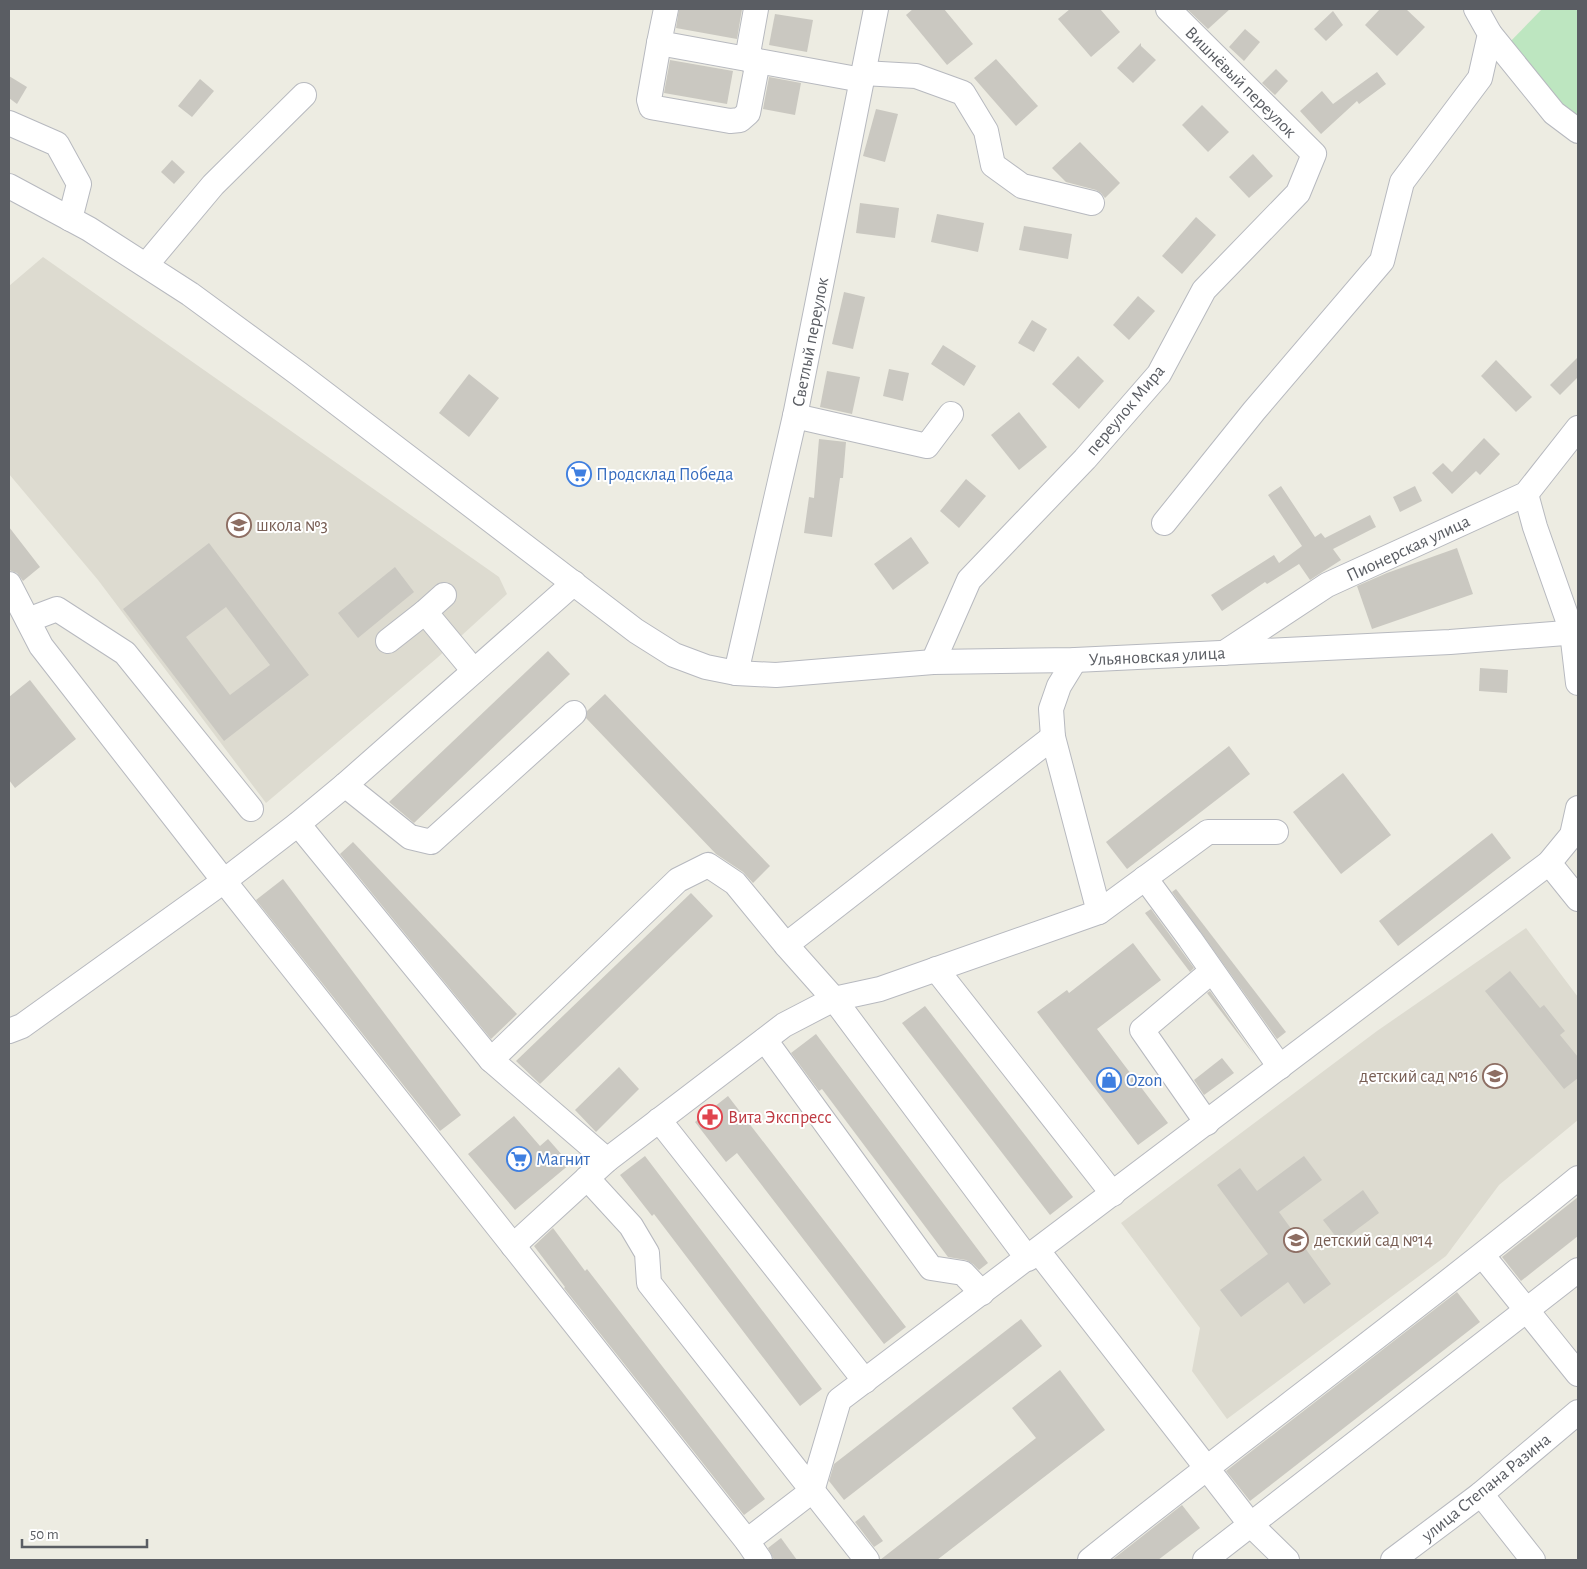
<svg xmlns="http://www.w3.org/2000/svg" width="1587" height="1569" font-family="'Alegreya Sans',sans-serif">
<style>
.education{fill:#dddbd0}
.green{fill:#bde6c0}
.building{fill:#cac8c1;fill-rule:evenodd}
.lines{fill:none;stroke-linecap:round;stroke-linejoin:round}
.minor-casing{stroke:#b7b9bf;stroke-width:26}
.minor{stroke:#fff;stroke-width:24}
.labels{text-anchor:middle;stroke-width:4;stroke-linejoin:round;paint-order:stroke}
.street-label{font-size:18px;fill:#5a5d63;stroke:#fff}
.shop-label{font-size:18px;fill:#366cbe;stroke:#fff;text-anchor:start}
.education-label{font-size:18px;fill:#785e54;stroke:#fff;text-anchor:start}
.health-label{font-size:18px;fill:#be3a42;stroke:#fff;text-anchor:start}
</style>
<rect width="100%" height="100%" fill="#edece2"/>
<g class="education">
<polygon points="43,257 499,577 507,594 437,658 266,803 98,580 9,474 9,286"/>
<polygon points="1526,928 1578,997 1578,1120 1499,1185 1446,1256 1227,1419 1192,1371 1200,1328 1121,1223 1377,1031"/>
</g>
<polygon class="green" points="1542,9 1578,9 1578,138 1506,46"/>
<g class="building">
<polygon points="679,9 742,9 737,39 676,28"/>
<polygon points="913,9 944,9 973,44 947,65 906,15"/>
<polygon points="1070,9 1100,9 1120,32 1091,57 1058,19"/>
<polygon points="1187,9 1230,9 1208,29"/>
<polygon points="1380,9 1406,9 1425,27 1397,56 1365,25"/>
<polygon points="1333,11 1343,25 1326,41 1314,29"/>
<polygon points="775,14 813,20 807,52 769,45"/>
<polygon points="1245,29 1260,42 1244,61 1229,47"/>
<polygon points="1141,43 1141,46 1156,60 1133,83 1117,68"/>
<polygon points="996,59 1038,106 1016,126 974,78"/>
<polygon points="670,60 733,71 727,104 664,93"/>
<polygon points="1276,69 1288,81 1275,95 1262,83"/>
<polygon points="1377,72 1386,84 1359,104 1357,101 1321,134 1300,111 1322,91 1333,104"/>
<polygon points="9,76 27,87 17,104 9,98"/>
<polygon points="769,77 801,83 795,115 763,109"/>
<polygon points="200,79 214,91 192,117 178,106"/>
<polygon points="1202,105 1229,132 1208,152 1182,125"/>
<polygon points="876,109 898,114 885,162 863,156"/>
<polygon points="1080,142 1120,183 1105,198 1101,193 1096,190 1066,182 1052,168"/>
<polygon points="1253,154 1273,176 1249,198 1229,177"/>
<polygon points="172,160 185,172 174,184 161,172"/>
<polygon points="860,203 899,208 895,238 856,233"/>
<polygon points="937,214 984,223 978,252 931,242"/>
<polygon points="1196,217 1216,235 1182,274 1162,256"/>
<polygon points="1024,226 1072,234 1068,259 1019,250"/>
<polygon points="844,292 865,297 853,349 832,344"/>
<polygon points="1138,296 1155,311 1129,340 1113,325"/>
<polygon points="1032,320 1047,329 1034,352 1018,343"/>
<polygon points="943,345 976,366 964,386 931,364"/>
<polygon points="1078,356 1104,381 1079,409 1052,384"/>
<polygon points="1578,357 1578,377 1560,395 1550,385"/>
<polygon points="1496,360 1532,397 1516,412 1481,376"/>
<polygon points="889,369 909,373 903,401 883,396"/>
<polygon points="827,371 860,377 852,414 820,407"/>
<polygon points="469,374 499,398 469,437 439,413"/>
<polygon points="1019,412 1047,447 1019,470 991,435"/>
<polygon points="1484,438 1500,454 1480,475 1476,471 1452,494 1432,473 1443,463 1452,472"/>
<polygon points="819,439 846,442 843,478 840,478 832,537 804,533 809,497 814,498"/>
<polygon points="966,479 986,496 959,528 940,511"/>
<polygon points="1281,486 1315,537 1321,533 1325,538 1370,515 1376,527 1333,549 1341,560 1310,580 1299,564 1267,584 1265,582 1222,611 1211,595 1274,555 1279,563 1302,546 1268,495"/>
<polygon points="1415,486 1422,501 1400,512 1393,497"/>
<polygon points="9,527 40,567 23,581 17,573 9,570"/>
<polygon points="911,537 929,563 893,590 874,564"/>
<path d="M 209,543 L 309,675 L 224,741 L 123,609 ZM 226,607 L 270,665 L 230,695 L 186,637 Z"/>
<polygon points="1457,548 1473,594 1372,629 1357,586 1387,573"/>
<polygon points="395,567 414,592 358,638 338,613"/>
<polygon points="548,651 570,674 414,823 389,802"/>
<polygon points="1480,668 1508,670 1507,693 1479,691"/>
<polygon points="30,680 76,739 15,788 9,780 9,697"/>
<polygon points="605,694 770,866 753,883 743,872 716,854 586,718 587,711"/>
<polygon points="1229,746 1250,774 1127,869 1106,842"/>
<polygon points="1343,773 1391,835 1341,874 1293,812"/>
<polygon points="1492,833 1511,858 1398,946 1379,921"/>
<polygon points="353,842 517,1014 491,1039 340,854"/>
<polygon points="283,879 461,1115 440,1131 256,900"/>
<polygon points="1176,889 1286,1032 1277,1039 1172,892"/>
<polygon points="691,893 713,916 540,1084 516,1061"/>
<polygon points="1151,909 1194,968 1190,972 1145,913"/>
<polygon points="1133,943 1161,980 1097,1029 1168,1123 1138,1145 1037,1012 1067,990 1069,993"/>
<polygon points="1510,971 1540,1008 1544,1005 1565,1031 1560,1035 1578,1057 1578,1078 1564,1089 1485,991"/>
<polygon points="1210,991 1255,1056 1207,993"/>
<polygon points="925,1006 1073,1197 1050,1215 902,1023"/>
<polygon points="816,1034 988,1263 979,1270 973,1264 966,1260 948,1257 822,1089 819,1091 791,1053"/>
<polygon points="1222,1058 1234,1073 1204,1095 1194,1080"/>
<polygon points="619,1067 639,1089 596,1132 575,1110"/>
<polygon points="728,1096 906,1327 884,1344 737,1153 726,1162 695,1122"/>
<polygon points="514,1116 540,1146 548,1139 570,1164 515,1210 468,1154"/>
<polygon points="645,1156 822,1389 800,1406 654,1214 652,1216 620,1175"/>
<polygon points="1304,1156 1322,1180 1279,1212 1331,1284 1304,1304 1288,1282 1241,1317 1220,1290 1268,1254 1217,1185 1240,1168 1257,1191"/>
<polygon points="1363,1190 1379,1213 1340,1242 1323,1220"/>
<polygon points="1578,1197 1578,1236 1521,1281 1502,1257"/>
<polygon points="553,1228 585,1271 587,1269 765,1499 744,1515 564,1288 565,1287 534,1246"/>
<polygon points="1457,1292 1480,1322 1250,1501 1226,1471"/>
<polygon points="1021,1319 1042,1346 844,1500 829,1481 834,1464"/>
<polygon points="1060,1370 1105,1430 937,1560 880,1560 1036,1438 1012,1408"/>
<polygon points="1182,1505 1200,1528 1158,1560 1112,1560"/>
<polygon points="864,1515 883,1541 874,1547 855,1522"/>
<polygon points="781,1538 797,1560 774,1560 768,1548"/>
</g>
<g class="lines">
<defs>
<g id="minor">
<polyline points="666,9 659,43 862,80"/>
<polyline points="1490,34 1554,113 1578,131"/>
<polyline points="659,43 649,100 651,107 656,108 730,121 740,120 748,113 758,61"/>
<polyline points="747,59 756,9"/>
<polyline points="863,73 916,76 963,93 986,131 993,165 1022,186 1092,203"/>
<polyline points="9,123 57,144 79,184 70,219"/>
<polyline points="9,186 89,229 190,294 299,374 636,631 674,655 706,667 736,673 776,675 933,662 1075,660 1450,642 1578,632"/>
<polyline points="146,265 213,185 304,95"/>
<polyline points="795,416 927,446 951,414"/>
<polyline points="1526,494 1535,527 1572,632 1578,683"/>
<polyline points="1164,523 1254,411 1382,261 1402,182 1480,78 1490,34 1476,9"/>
<polyline points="9,584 41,646 224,881 747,1541 760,1560"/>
<polyline points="425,612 474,671"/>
<polyline points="28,620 57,609 125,653 251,809"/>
<polyline points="388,641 425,612 444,595"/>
<polyline points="1224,653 1327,585 1526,494 1578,428"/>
<polyline points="933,662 969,580 1085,459 1159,374 1204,290 1298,193 1314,154 1168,9"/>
<polyline points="736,673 795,416 876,9"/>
<polyline points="345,785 410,837 431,842 574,713"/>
<polyline points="298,824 491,1060 607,1160"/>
<polyline points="1549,863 1578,899"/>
<polyline points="1145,878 1190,939 1280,1067"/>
<polyline points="1099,912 1208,832 1276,832"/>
<polyline points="936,969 1113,1194"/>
<polyline points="9,1031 22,1026 224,881 298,824 345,785 574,583"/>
<polyline points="765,1040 931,1268 963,1273 982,1293"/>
<polyline points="491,1060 678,880 708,865 735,883 786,945"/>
<polyline points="659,1120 865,1381"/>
<polyline points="1207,1123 1142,1030 1212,971"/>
<polyline points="587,1178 631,1226 647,1253 649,1283 867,1560"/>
<polyline points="513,1246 607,1160 784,1025 834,999 880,989 1099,912 1053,737 1051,709 1059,686 1075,660"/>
<polyline points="1038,1251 1251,1525 1287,1560"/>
<polyline points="1483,1256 1578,1374"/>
<polyline points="1028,1259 834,999 786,945 1053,737"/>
<polyline points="1481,1494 1533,1560"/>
<polyline points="747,1541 812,1491 839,1400 1549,863 1572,835 1578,808"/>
<path d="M 1090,1560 C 1251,1431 1418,1309 1578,1178"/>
<polyline points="1205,1560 1578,1270"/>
<polyline points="1393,1560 1481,1494 1578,1412"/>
</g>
</defs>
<use href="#minor" class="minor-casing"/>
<use href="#minor" class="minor"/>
</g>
<defs>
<symbol id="supermarket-ring" viewBox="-11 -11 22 22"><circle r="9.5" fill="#fff" stroke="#3f7fe0" stroke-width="1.5"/><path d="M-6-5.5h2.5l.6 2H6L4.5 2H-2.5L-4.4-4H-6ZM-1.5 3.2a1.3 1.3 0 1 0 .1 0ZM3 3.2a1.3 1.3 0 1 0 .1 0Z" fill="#3f7fe0"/></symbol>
<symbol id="school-ring" viewBox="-11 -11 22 22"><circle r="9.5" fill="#fff" stroke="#8d6e63" stroke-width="1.5"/><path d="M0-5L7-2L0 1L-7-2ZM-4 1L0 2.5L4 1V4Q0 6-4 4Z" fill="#8d6e63"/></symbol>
<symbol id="shop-ring" viewBox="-11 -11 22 22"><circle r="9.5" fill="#fff" stroke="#3f7fe0" stroke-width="1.5"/><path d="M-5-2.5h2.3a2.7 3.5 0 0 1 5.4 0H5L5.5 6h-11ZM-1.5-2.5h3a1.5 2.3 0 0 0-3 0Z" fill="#3f7fe0"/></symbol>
<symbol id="pharmacy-ring" viewBox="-11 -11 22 22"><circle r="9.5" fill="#fff" stroke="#e0444e" stroke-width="1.5"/><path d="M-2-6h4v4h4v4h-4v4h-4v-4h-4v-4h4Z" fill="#e0444e"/></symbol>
</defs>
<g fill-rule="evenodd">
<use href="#supermarket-ring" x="565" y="460" width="28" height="28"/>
<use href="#school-ring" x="225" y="511" width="28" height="28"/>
<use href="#school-ring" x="1481" y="1062" width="28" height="28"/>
<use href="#shop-ring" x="1095" y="1066" width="28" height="28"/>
<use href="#pharmacy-ring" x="696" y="1103" width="28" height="28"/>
<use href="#supermarket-ring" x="505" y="1145" width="28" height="28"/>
<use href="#school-ring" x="1282" y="1226" width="28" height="28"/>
</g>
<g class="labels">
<g class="street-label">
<text transform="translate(1241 82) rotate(45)" y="6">Вишнёвый переулок</text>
<text transform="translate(810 342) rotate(-79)" y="6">Светлый переулок</text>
<text transform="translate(1125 410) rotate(-50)" y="6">переулок Мира</text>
<text transform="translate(1408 548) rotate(-25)" y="6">Пионерская улица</text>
<text transform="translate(1157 656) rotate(-3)" y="6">Ульяновская улица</text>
<text transform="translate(1486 1487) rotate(-39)" y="6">улица Степана Разина</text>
</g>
<g class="shop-label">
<text x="596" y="480">Продсклад Победа</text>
<text x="1126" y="1086">Ozon</text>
<text x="536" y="1165">Магнит</text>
</g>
<g class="education-label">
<text x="256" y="531">школа №3</text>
<text x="1478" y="1082" text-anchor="end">детский сад №16</text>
<text x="1314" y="1246">детский сад №14</text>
</g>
<g class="health-label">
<text x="728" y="1123">Вита Экспресс</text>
</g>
</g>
<rect width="1587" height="1569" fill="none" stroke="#5a5d63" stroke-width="20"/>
<path d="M22 1539v8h125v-8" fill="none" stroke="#5a5d63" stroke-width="2.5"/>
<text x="30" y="1539" font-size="15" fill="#5a5d63" stroke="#ffffff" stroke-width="4" paint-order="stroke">50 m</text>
</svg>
